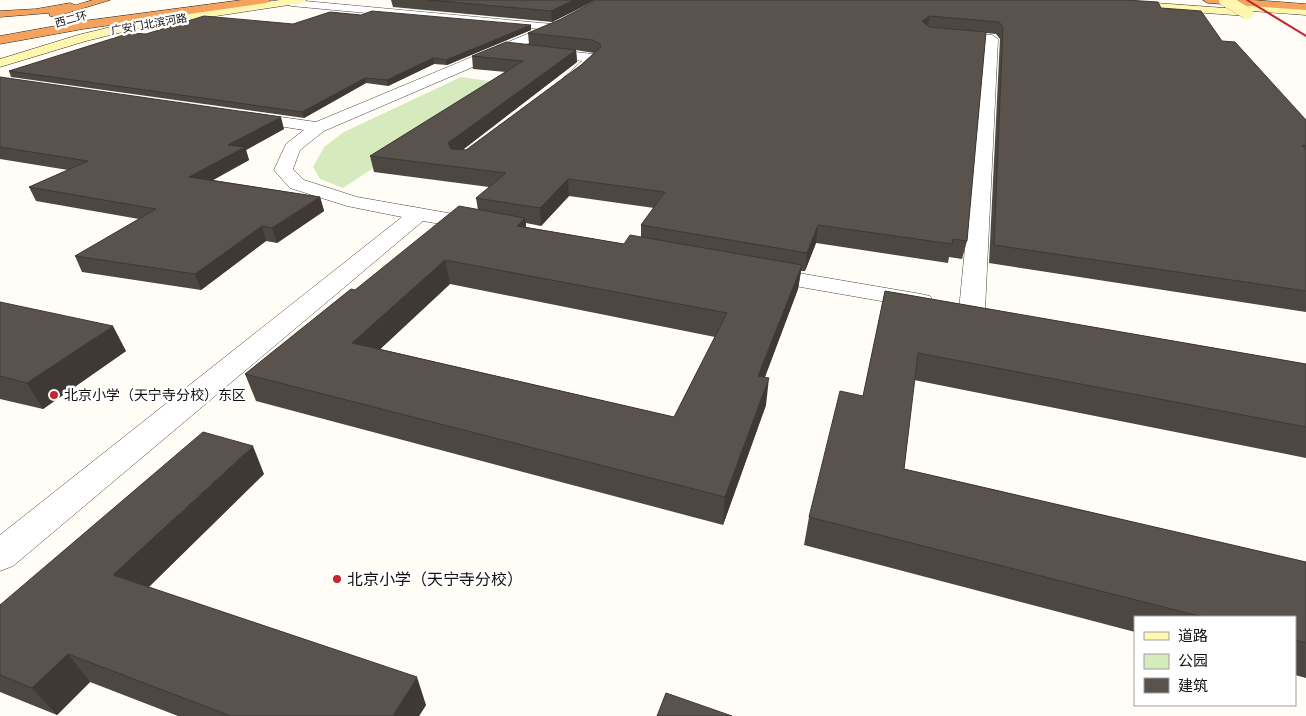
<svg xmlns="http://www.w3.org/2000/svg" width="1306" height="716" font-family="'Libre Baskerville','Noto Sans SC',serif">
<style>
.green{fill:#d5ebbd}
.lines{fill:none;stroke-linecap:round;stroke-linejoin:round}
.street-casing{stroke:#444;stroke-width:1}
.secondary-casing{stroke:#333;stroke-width:1}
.highway-casing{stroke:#222;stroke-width:1}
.street{fill:#fff;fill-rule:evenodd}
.secondary{fill:#fff6b0;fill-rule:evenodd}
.highway{fill:#f5a25d;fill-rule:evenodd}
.rail{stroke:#c4262e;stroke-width:2}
.secondary-bridge-casing{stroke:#333;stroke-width:12;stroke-linecap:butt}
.secondary-bridge{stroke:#fff6b0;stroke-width:12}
.wall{fill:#4d4742;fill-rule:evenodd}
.shaded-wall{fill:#3f3936}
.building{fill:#5a524d;stroke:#3f3936;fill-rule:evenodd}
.poi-dot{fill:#c4262e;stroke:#fff;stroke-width:2}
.labels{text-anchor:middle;stroke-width:5;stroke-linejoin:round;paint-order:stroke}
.far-street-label{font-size:11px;fill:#111;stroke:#fff}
.poi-label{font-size:14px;fill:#111;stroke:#fff;text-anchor:start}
.near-poi-label{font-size:16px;fill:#111;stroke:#fff;text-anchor:start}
</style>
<rect width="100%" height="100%" fill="#fffdf5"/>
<polygon class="green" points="461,77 503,83 343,188 320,179 313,167 324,147 344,132"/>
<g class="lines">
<defs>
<g id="street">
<polygon points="294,0 552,24 600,0 613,0 559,30 324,131 300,150 293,169 304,180 357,197 482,219 490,220 493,225 490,230 482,231 423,221 13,566 0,571 0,535 402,217 347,206 290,188 274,170 286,144 304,130 240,120 238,117 240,114 246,112 316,122 539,29 291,6 286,3"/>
<polygon points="948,31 992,35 998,39 985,310 981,315 972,318 963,315 959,310 985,42 944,38 942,35"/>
<polygon points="540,48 593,54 600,58 573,83 568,84 561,80 582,61 535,55 533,52"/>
<polygon points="763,267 921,294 930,296 933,301 930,306 921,308 755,279 751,274 755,269"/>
</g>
<g id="secondary">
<polygon points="280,0 307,0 302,3 143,27 86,41 0,67 0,59 78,35 143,19"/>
<polygon points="1065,0 1114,0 1225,8 1225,4 1229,3 1306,9 1306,15 1251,11 1251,15 1247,16 1070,3"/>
</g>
<g id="highway">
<polygon points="93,0 110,0 54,17 50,16 49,13 0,17 0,11 36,9 70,3 75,5"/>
<polygon points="242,0 271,0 266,3 83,29 0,44 0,36 83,21"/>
<polygon points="1203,0 1253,0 1306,4 1306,10 1208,3"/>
</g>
</defs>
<use href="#street" class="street-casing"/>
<use href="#secondary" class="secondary-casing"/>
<use href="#highway" class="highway-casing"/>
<use href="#street" class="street"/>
<use href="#secondary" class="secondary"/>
<use href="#highway" class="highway"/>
<polyline class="rail" points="1247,0 1306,36"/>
<defs>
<polyline id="secondary-bridge" points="1225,0 1247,13"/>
</defs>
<use href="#secondary-bridge" class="secondary-bridge-casing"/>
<use href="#secondary-bridge" class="secondary-bridge"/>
</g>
<g class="wall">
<polygon points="391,0 596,0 552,22 393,7"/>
<path d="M 1161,8 L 1222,41 L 1306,120 L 1306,312 L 989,263 L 1000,39 L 996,34 L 986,33 L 967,241 L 962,259 L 949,257 L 948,263 L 816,243 L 805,271 L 801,271 L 798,289 L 765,377 L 766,405 L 723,525 L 256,401 L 245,374 L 355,290 L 478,210 L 476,198 L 489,187 L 374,172 L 370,156 L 506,72 L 473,69 L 472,56 L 529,44 L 528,33 L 559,20 ZM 576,50 L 594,53 L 581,65 L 466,150 L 463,149 L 577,62 ZM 569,196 L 654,208 L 641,225 L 641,237 L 624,244 L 526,227 L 526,223 L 541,226 ZM 450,284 L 715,337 L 674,417 L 380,349 Z"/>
<polygon points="293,24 531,25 531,30 447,65 434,64 388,86 366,83 304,118 11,77 9,71 146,34"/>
<polygon points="0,77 284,129 246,150 249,160 213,180 320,197 324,211 277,243 266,241 201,290 82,272 75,256 139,219 36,201 29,187 68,170 0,159"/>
<polygon points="885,291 1306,364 1306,458 914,380 904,469 1306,562 1306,678 1295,675 1295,617 1135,617 1135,632 804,545 809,517 863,396"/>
<polygon points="0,302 126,351 43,409 0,399"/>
<polygon points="264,474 149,587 426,705 419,716 178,716 90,682 57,715 0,692 0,605"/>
</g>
<g class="shaded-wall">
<polygon points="574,0 596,0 552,22 551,11"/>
<polygon points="930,16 927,27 922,21"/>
<polygon points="531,25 531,30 447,65 446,60"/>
<polygon points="576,50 577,62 451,159 448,143"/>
<polygon points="433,58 434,64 388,86 387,80"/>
<polygon points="365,78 366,83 304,118 302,112"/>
<polygon points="281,117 284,129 246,150 249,160 195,190 189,177 228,145"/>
<polygon points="568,179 569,196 541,226 540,208"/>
<polygon points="320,197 324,211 277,243 272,228"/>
<polygon points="525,218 528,241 517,226"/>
<polygon points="818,225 816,243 805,271 807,253"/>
<polygon points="262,226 266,241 201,290 195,274"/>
<polygon points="445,260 450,284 359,369 352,343"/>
<polygon points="802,265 798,289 755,403 758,376"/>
<polygon points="113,326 126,351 43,409 27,383"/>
<polygon points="769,378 766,405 723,525 725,497"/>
<polygon points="253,446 264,474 132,603 113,575"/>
<polygon points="68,654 90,682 57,715 32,688"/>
<polygon points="417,677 426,705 419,716 393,716"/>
</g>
<g class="building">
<polygon points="429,0 574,0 551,11"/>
<polygon points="597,0 1126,0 1158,2 1161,8 1201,11 1222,41 1235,42 1306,120 1306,146 1302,145 1306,150 1306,291 994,245 1003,27 999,22 930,16 922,21 929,27 986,32 967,241 953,239 952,244 818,225 807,253 641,225 665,192 568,179 540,208 476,198 506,173 370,156 523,61 472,56 506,42 576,50 448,143 451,149 466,150 581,65 601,47 600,44 593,40 528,33 559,20"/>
<polygon points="372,11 531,25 446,60 433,58 387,80 365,78 302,112 9,71 130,33 146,34 204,16 293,24 330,12 361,15"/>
<polygon points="0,77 281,117 228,145 245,147 189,177 320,197 272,228 262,226 195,274 75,256 156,209 29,187 88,161 0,147"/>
<path d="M 459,206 L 525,218 L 517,226 L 624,244 L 630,235 L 802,265 L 758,376 L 769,378 L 725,497 L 245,374 L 351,289 L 355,290 ZM 445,260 L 727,313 L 674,417 L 352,343 Z"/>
<polygon points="885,291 1306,364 1306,427 918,353 904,469 1306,562 1306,643 1295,640 1295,617 1203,617 809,517 840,391 863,396"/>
<polygon points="0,302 113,326 27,383 0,376"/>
<polygon points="203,432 253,446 113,575 417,677 393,716 231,716 68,654 32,688 0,675 0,605"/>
<polygon points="666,693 732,716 657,716"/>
</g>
<g class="poi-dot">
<circle cx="54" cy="395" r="5"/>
<circle cx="337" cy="579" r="5"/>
</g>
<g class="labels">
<g class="far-street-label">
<text transform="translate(71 19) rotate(-15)" y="4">西二环</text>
<text transform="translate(149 24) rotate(-10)" y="4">广安门北滨河路</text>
</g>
<g class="poi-label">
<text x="64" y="400">北京小学（天宁寺分校）东区</text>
</g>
<g class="near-poi-label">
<text x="347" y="585">北京小学（天宁寺分校）</text>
</g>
</g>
<rect x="1134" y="616" width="162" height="90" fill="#ffffff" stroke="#a0a0a0"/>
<rect x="1144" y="632" width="25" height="8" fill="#fff6b0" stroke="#a0a0a0"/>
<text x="1178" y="641" font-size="15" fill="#111111">道路</text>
<rect x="1144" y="654" width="25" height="15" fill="#d5ebbd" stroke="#a0a0a0"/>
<text x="1178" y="666" font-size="15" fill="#111111">公园</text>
<rect x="1144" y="678" width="25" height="15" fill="#5a524d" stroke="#a0a0a0"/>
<text x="1178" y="691" font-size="15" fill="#111111">建筑</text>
</svg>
